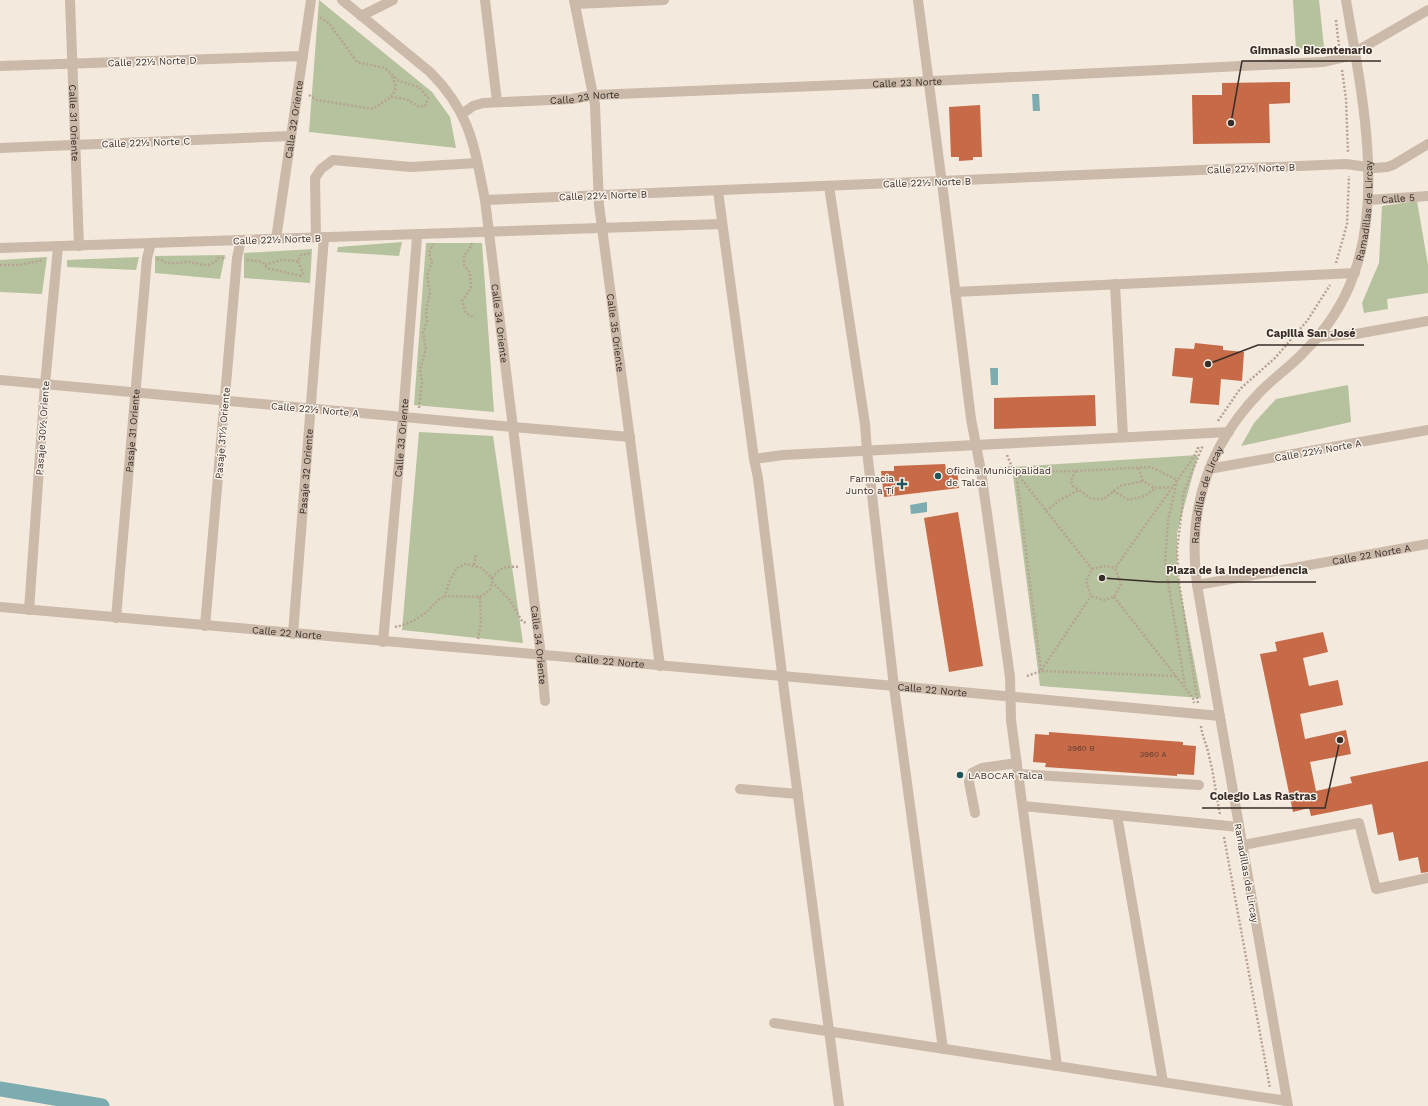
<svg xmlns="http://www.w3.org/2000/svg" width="1428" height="1106" font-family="'Work Sans',sans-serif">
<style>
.green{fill:#b5c29d}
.water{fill:#7cacb0}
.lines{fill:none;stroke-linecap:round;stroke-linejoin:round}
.canal{stroke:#7cacb0;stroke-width:15}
.building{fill:#c66a48}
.path{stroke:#b7a393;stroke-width:2.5;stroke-dasharray:2 2;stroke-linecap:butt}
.minor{stroke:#cbb9a9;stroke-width:10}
.poi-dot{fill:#1e555a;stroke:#faf3ea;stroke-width:1.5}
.labels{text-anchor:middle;stroke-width:3;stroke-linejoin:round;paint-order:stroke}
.number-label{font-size:8px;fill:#5c3d31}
.street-label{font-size:10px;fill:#382e29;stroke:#faf3ea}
.poi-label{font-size:10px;fill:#382e29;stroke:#faf3ea;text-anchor:start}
.leader{fill:none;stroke:#382e29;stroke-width:1.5}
.callout-dot{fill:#382e29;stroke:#faf3ea;stroke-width:1.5}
.callout-label{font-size:11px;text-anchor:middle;font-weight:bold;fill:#382e29;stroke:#faf3ea;stroke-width:3;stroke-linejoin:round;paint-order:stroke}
</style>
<rect width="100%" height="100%" fill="#f3e9dd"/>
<g class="green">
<polygon points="319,0 432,92 450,117 456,148 309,132"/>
<polygon points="1293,0 1319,0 1324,47 1296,49"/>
<polygon points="1417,201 1428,265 1428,293 1387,299 1388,309 1364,313 1362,303 1379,263 1382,206"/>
<polygon points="402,242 399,256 337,252 338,247"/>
<polygon points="426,243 482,243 494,412 414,405"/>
<polygon points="312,249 310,283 244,278 244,253"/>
<polygon points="225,255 220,279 155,273 155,256"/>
<polygon points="47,257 42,294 0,292 0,260"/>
<polygon points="139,257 136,270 67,267 67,260"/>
<polygon points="1348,385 1351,422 1241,446 1254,423 1276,399"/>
<polygon points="419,432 493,436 523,643 402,630"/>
<polygon points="1198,455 1177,533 1177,572 1201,698 1040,686 1012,467"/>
</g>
<g class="water">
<polygon points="1032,94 1039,94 1040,111 1033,111"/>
<polygon points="990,368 998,368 998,385 991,385"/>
<polygon points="927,502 927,512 911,514 910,505"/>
</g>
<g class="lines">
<polyline class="canal" points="0,1089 102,1106"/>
</g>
<g class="building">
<polygon points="1290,82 1290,103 1269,104 1270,143 1193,144 1192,95 1222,95 1222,83"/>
<polygon points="980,105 982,157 973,157 973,160 959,161 959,157 951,157 949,107"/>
<polygon points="1195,343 1223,346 1223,350 1244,352 1242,381 1221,379 1219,405 1190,403 1193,378 1172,376 1175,348 1194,349"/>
<polygon points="1095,395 1096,426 994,429 994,398"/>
<polygon points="945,464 946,469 957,469 959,488 884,497 881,471 894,471 894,466"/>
<polygon points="958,512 983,666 949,672 924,518"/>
<polygon points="1323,632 1328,652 1303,658 1309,686 1338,680 1343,705 1300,714 1305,739 1346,730 1351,754 1310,762 1316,791 1352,783 1350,777 1428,761 1428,872 1421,873 1418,857 1399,861 1393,832 1378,835 1372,804 1311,816 1309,808 1293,812 1260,654 1277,651 1275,642"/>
<polygon points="1049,732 1183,742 1183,745 1196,746 1194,775 1177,774 1177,776 1045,767 1046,763 1033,762 1035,734 1049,735"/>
</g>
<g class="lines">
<g class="path">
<polyline points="1336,20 1339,47"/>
<polyline points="1342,70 1346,99 1348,153"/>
<polyline points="309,95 317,100 373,109 391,97 406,99 419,107 426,105 428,98 419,87 399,81 385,68 357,62 329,23 319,17"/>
<path d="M 391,97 C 398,88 395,84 391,74"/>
<polyline points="471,243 472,245 464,256 464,265 470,273 471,288 462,301 466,313 475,318"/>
<path d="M 157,259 C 162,260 165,263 170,263 C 176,264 183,262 189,262 C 200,263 210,270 218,258 L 226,258"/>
<polyline points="247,260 262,262 267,268 301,276 303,273 298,261 301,255 311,253"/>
<polyline points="1336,263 1347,224 1349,176"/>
<polyline points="0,265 19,265 43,260"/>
<polyline points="265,265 281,260 298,261"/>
<polyline points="419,408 422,383 420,369 426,349 423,333 427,321 426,311 430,292 427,276 432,262 429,253 433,244"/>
<polyline points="1218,421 1240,389 1275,358 1307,321 1330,285"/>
<polyline points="1007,455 1012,467"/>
<polyline points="1138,468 1143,481 1155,488 1172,487"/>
<polyline points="992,470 1012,467 1092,569 1086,581 1091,596 1104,600 1114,597 1121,584 1115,568 1191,461 1198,449 1198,445"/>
<polyline points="1076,471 1071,480 1073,486 1079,490"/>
<polyline points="1113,491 1129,500 1145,496 1155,488"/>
<polyline points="1046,511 1060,500 1079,490 1091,499 1104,499 1120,486 1143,481"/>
<polyline points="474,565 476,555"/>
<polyline points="1092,569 1105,566 1115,568"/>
<path d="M 492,578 C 501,567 505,566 519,567"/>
<polyline points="480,597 490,590 492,582"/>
<polyline points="1114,597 1193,698 1194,703"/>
<path d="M 395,627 C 405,625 417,620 425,613 C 432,607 436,600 445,596"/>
<polyline points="478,639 481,623 480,597 445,596 449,582 457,568 465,564 481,568 492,578 492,582 510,600 522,621 526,623"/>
<polyline points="1027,676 1041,671 1091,596"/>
<polyline points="1176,676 1041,671 1016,472 1076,471 1151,467 1177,480 1168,521 1165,563 1185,686"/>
<polyline points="1198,703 1179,583 1177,550 1184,492 1203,445"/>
<path d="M 1201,726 C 1202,736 1207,745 1209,756 C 1214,775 1216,795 1220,814"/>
<polyline points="1224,837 1270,1088"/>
</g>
<g class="minor">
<path id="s1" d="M 70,0 L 79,246"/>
<path id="s2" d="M 342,0 L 430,72 C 471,113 474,146 485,200 L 541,656 L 545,701"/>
<polyline points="485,0 497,102"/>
<path id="s3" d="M 574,0 L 595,105 L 599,205 L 660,666"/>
<polyline points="918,0 943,191 971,419 981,471 1010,677 1011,720 1057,1066"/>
<polyline points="575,4 664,0"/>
<polyline points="361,16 393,0"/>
<polyline points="0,66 303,56"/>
<path id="s4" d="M 462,114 L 473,106 L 483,103 L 572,99 L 594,95 L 912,82 L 1324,62 L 1345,57 L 1355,52 L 1428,10"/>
<polyline points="0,148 291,136"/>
<polyline points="829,186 865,424 867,451 894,687 943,1049"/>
<polyline points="718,191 754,459 758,478 785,698 839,1106"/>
<polyline points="485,200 1346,164 1375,168 1387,167 1393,165 1428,144"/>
<path id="s5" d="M 1368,200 L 1428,196"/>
<polyline points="316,238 315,178 321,169 333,160 411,167 477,163"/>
<path id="s6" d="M 276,239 L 311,0"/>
<polyline points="0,248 722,224"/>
<polyline points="1115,284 1123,437"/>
<polyline points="955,292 1355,273"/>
<polyline points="1318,337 1356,334 1428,321"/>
<polyline points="0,380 513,427 630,437"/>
<polyline points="754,459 783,455 1229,432"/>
<polyline points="1209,469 1428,430"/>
<path id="s7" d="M 1197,585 L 1428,544"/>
<path id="s8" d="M 0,607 L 929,689 L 1220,716"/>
<polyline points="29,610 45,384 58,247"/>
<path id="s9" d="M 116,618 L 147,258 L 151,243"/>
<polyline points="205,626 237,258 241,240"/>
<path id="s10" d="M 293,634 L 324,237"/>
<path id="s11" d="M 383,642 L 403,417 L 417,237 L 418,234"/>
<polyline points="1018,774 1199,785"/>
<polyline points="740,789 798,794"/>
<polyline points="1023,806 1239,827"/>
<polyline points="975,813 969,782 972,773 982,768 1017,763"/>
<polyline points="1117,815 1163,1082"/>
<polyline points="1243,845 1359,823 1376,889 1428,878"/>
<polyline points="774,1023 1287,1101"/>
<path id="s12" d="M 1288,1106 L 1197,585 C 1187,510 1208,445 1261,391 C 1275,377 1291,366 1304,352 C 1326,330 1344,303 1354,274 C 1384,191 1360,84 1346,0"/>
</g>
</g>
<g class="poi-dot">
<circle cx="938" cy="476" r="4"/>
<path d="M900 478h4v4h4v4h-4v4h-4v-4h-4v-4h4z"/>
<circle cx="960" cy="775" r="4"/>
</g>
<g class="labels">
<g class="number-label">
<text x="1081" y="751">3960 B</text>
<text x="1153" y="757">3960 A</text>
</g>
<g class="street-label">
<text transform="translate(152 61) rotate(-2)" y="4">Calle 22½ Norte D</text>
<text dy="4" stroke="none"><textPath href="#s4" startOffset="449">Calle 23 Norte</textPath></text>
<text dy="4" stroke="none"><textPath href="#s4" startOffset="126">Calle 23 Norte</textPath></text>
<text dy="4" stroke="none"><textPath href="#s6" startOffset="121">Calle 32 Oriente</textPath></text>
<text dy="4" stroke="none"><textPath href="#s1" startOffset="123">Calle 31 Oriente</textPath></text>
<text transform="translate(146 142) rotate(-2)" y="4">Calle 22½ Norte C</text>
<text transform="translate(1251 168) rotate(-2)" y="4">Calle 22½ Norte B</text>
<text transform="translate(927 182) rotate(-2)" y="4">Calle 22½ Norte B</text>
<text transform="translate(603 195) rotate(-2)" y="4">Calle 22½ Norte B</text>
<text dy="4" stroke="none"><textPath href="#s5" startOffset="30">Calle 5</textPath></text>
<text dy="4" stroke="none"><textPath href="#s12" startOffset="957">Ramadillas de Lircay</textPath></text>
<text transform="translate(277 239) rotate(-2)" y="4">Calle 22½ Norte B</text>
<text dy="4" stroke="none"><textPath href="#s2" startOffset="380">Calle 34 Oriente</textPath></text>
<text dy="4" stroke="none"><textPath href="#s3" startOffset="336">Calle 35 Oriente</textPath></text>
<text transform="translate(315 409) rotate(5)" y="4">Calle 22½ Norte A</text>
<text transform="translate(42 428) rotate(-86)" y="4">Pasaje 30½ Oriente</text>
<text dy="4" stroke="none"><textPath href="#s9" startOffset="188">Pasaje 31 Oriente</textPath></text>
<text transform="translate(222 433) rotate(-85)" y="4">Pasaje 31½ Oriente</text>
<text dy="4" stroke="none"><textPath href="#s11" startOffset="205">Calle 33 Oriente</textPath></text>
<text transform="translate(1318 450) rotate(-10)" y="4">Calle 22½ Norte A</text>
<text dy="4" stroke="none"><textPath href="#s10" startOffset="163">Pasaje 32 Oriente</textPath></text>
<text dy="4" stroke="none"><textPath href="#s12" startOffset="621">Ramadillas de Lircay</textPath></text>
<text dy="4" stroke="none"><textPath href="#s7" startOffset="177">Calle 22 Norte A</textPath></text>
<text dy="4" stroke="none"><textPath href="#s8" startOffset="288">Calle 22 Norte</textPath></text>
<text dy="4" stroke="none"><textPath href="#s2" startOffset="704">Calle 34 Oriente</textPath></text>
<text dy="4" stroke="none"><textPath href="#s8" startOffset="612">Calle 22 Norte</textPath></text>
<text dy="4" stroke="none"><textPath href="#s8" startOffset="936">Calle 22 Norte</textPath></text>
<text transform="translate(1247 873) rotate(80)" y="4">Ramadillas de Lircay</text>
</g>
<g class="poi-label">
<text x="946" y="474">Oficina Municipalidad<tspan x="946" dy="12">de Talca</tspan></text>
<text x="894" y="482" text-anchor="end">Farmacia<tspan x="894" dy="12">Junto a Tí</tspan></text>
<text x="968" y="779">LABOCAR Talca</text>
</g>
</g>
<path class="leader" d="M1231 123L1242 61H1381M1208 364L1258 345H1364M1102 578L1158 582H1316M1340 740L1325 808H1202"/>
<g class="callout-dot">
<circle cx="1231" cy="123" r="4"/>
<circle cx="1208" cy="364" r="4"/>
<circle cx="1102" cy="578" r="4"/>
<circle cx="1340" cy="740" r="4"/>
</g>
<g class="callout-label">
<text x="1311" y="54">Gimnasio Bicentenario</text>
<text x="1311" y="337">Capilla San José</text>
<text x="1237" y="574">Plaza de la Independencia</text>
<text x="1263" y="800">Colegio Las Rastras</text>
</g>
</svg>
